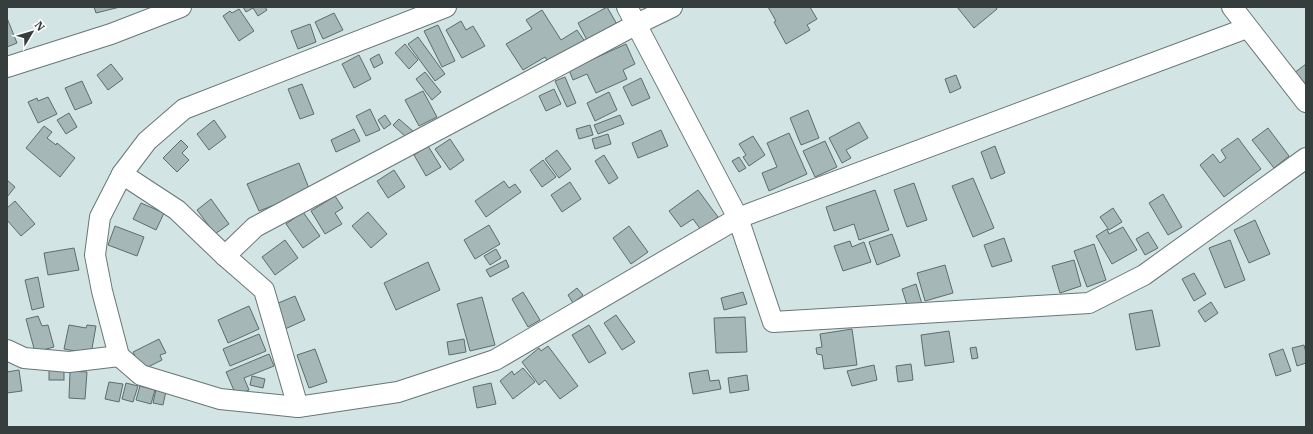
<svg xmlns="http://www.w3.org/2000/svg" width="1313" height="434" font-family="'IBM Plex Serif',serif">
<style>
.building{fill:#a6b7b7;stroke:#5d6d6d}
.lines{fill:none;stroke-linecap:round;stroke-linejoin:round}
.minor-casing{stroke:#677776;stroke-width:22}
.minor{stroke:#fff;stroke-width:20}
</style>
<rect width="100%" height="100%" fill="#d2e4e4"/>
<g class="building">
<polygon points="94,7 120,7 96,13"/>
<polygon points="243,7 265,7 267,10 258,16 253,8 246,12"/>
<polygon points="607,7 618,26 588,42 578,23"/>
<polygon points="768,7 810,7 817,19 807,25 810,30 786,44 774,22 776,21"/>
<polygon points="957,7 996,7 997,9 974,28"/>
<polygon points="239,9 254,31 239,41 223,16 230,11 232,13"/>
<polygon points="542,10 561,40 577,30 586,43 550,65 545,57 523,70 506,44 532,29 526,20"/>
<polygon points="334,13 343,30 323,39 315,22"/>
<polygon points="7,18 17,43 7,47"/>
<polygon points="461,21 466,30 473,26 485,46 462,58 446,30"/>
<polygon points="310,24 316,42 298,49 291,31"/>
<polygon points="438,25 455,61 442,67 424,31"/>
<polygon points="418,37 445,74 435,81 408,44"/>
<polygon points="405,44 418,60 409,69 395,53"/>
<polygon points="626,44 635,64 623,70 627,79 596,93 587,74 573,80 569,70"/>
<polygon points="379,54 383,63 374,68 370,59"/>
<polygon points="359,55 371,79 354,88 342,64"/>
<polygon points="111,64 123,79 108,90 97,75"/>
<polygon points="1306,64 1306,88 1294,73"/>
<polygon points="425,72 441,92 432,100 416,79"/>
<polygon points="956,75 961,88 950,93 945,79"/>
<polygon points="565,77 576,103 567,107 555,81"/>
<polygon points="641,78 650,98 632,106 623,87"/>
<polygon points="82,81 92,103 75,110 65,88"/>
<polygon points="302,84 314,114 300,119 288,89"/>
<polygon points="554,89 561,104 546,111 539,96"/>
<polygon points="423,91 437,117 419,126 405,100"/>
<polygon points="609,92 617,110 595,121 587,103"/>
<polygon points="48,97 57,114 38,123 28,102 37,98 38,101"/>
<polygon points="370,109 380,130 366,136 356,116"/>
<polygon points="808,110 819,138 801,145 790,118"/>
<polygon points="69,113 77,127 66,134 57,120"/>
<polygon points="385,115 391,124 384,129 378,120"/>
<polygon points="620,115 624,124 598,134 594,125"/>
<polygon points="399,119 414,132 408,139 393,125"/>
<polygon points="214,120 226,137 209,150 197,134"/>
<polygon points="859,122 868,138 846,150 851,158 842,163 829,138"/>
<polygon points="590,125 593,135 579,139 576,129"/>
<polygon points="44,126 52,132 47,138 56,145 57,143 75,158 60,177 26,148"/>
<polygon points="1268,128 1289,156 1274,168 1252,140"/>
<polygon points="354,129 360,141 336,152 331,140"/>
<polygon points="661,130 668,146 638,158 632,143"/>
<polygon points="789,133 807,174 769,191 762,173 777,167 767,143"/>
<polygon points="608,134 611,144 595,149 592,139"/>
<polygon points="753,136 765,155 749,166 743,157 746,155 739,144"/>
<polygon points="1238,138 1261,169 1224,197 1200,165 1213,154 1220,163 1226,158 1221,150"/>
<polygon points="450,139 464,160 450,170 435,149"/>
<polygon points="181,140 188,147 182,153 189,160 177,172 163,158"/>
<polygon points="825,141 837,167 815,177 803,151"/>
<polygon points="428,146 441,167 426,176 414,155"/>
<polygon points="995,146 1005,173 991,179 981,152"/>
<polygon points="557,150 571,169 559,178 545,159"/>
<polygon points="604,155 618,178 609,184 595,161"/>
<polygon points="739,157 746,168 739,172 732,161"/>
<polygon points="543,160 556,177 542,187 530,170"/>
<polygon points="299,163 310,191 259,211 247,184"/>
<polygon points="394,170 405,187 388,198 377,181"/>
<polygon points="973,178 994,228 973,237 952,186"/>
<polygon points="7,180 15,187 7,197"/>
<polygon points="504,181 509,188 515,184 521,192 486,217 475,201"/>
<polygon points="570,182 581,199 562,212 551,195"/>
<polygon points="914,183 927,220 907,227 894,190"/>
<polygon points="698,190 718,217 701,230 693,219 681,227 669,211"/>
<polygon points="875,190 889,230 859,240 854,224 834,231 826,207"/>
<polygon points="1163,194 1182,227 1168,235 1149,203"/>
<polygon points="335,196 343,208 335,213 342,224 325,234 311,211"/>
<polygon points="211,199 229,224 215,234 197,210"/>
<polygon points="15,201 35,224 21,236 7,220 7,208"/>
<polygon points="141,203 164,213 156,230 133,219"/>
<polygon points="1113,208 1122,222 1109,230 1100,217"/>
<polygon points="303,212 320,236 303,248 286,224"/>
<polygon points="368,212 387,234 371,248 352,226"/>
<polygon points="1255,220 1270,254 1249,263 1234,230"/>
<polygon points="489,225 500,244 475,259 464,240"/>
<polygon points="115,226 144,237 137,256 108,245"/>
<polygon points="629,226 648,252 631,264 613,238"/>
<polygon points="1123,227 1137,250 1112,264 1096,236 1107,229 1109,234"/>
<polygon points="1148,232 1158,248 1145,255 1136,239"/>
<polygon points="892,234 900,256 877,265 869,242"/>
<polygon points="1004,238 1012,261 992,267 984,245"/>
<polygon points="285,240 298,258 275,275 262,257"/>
<polygon points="1230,240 1245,280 1225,288 1209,248"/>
<polygon points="850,241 852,247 864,242 871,262 843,271 834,246"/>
<polygon points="1094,244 1106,280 1087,287 1074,251"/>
<polygon points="74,248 79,270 48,275 44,253"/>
<polygon points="496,249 501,258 490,265 484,256"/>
<polygon points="506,260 509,267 490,277 486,270"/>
<polygon points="1074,260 1081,286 1060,293 1052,266"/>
<polygon points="428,262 440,290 396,310 384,283"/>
<polygon points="945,265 953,293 925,301 917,273"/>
<polygon points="1194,273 1206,294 1194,301 1182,279"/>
<polygon points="38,277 44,307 32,310 25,280"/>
<polygon points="916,284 922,304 908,308 902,289"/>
<polygon points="577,288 583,295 573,303 568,295"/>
<polygon points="523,292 540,320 528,327 512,299"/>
<polygon points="743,292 747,304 724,310 721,298"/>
<polygon points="295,296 305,320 285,329 276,304"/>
<polygon points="482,297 495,345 470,351 457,304"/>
<polygon points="1211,302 1218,313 1205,322 1198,311"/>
<polygon points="249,306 259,329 228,343 218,320"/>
<polygon points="1152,310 1160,346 1136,350 1129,314"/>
<polygon points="616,315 635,342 622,350 604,323"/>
<polygon points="38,316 42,326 48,325 54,347 35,352 26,319"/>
<polygon points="745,317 747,352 716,353 714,318"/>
<polygon points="69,325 86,328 87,325 96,326 91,354 64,349"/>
<polygon points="589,325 606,353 589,363 572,335"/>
<polygon points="852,329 857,365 824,369 822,355 817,354 816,348 822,347 820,334"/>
<polygon points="949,331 954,362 925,366 921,335"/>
<polygon points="259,334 266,351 230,366 223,349"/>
<polygon points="159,339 166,353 160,355 162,360 142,370 133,352"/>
<polygon points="464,339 466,352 449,355 447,342"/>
<polygon points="1304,345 1306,353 1306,363 1297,366 1292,348"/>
<polygon points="548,346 578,386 560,399 545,380 539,385 522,362 539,348 541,351"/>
<polygon points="976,347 978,358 972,359 970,348"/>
<polygon points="315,349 327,382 309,388 297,355"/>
<polygon points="1283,349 1291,371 1276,376 1269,354"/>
<polygon points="269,354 274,366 244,378 249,390 236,395 226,372"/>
<polygon points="911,364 913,380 898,382 896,366"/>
<polygon points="874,365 877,380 852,386 847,371"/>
<rect x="49" y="366" width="15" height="14"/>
<polygon points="523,368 535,382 513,399 500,381 512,371 514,375"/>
<polygon points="19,370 22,391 7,393 7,372"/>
<polygon points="708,370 710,381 719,380 721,389 693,394 689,373"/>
<polygon points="70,371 87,372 85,399 69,398"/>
<polygon points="747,375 749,390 730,393 728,378"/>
<polygon points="252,376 265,379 263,388 250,385"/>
<polygon points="109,382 123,384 119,402 105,399"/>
<polygon points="126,383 138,386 133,402 122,399"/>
<polygon points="491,383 496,404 477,408 473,387"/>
<polygon points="140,386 155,390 151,404 136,400"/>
<polygon points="156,389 166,391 163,405 153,403"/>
</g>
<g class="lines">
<defs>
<g id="minor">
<polyline points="446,7 184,109 147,141 122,174 100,217 95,255 102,291 119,356 141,375 220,399 298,407 398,392 495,360 738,218 1247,28"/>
<polyline points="627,7 738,218 773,322 1089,303 1144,275 1306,158"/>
<polyline points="1232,7 1306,102"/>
<polyline points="7,67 111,34 181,7"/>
<polyline points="122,174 177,210 225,256 264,290 298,407"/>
<polyline points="225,256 255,227 637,24 672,7"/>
<polyline points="7,350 24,358 69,362 119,356"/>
</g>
</defs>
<use href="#minor" class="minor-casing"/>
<use href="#minor" class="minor"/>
</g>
<rect width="1313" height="434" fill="none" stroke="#363d3d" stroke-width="16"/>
<g transform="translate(32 32) rotate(52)" stroke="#ffffff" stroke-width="3" paint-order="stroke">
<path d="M0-3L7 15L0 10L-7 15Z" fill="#363d3d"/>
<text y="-6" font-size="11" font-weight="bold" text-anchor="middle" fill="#363d3d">N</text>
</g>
</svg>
